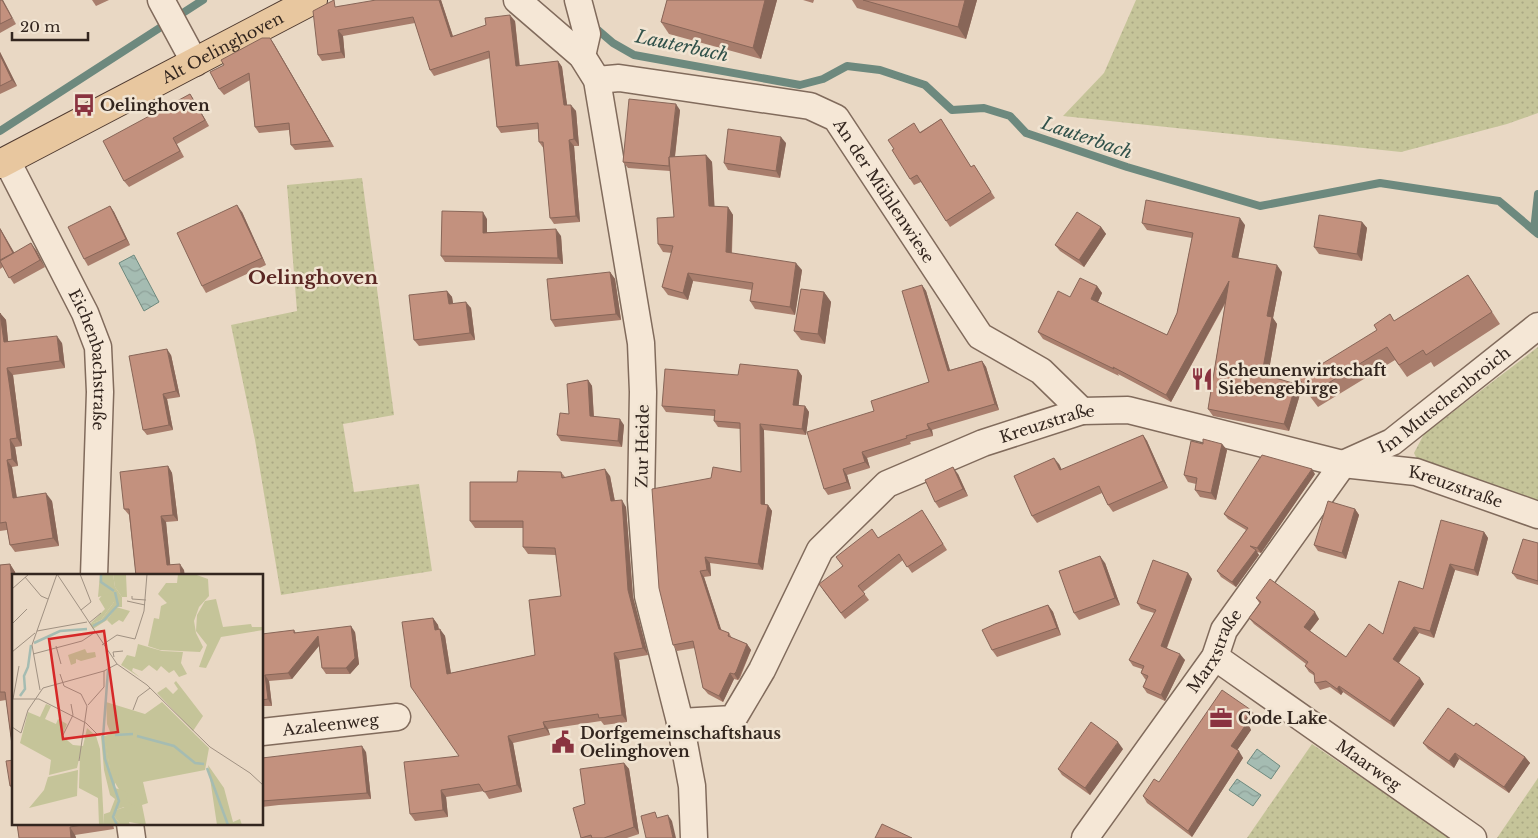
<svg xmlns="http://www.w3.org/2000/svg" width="1538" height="838" font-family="'Libre Baskerville',serif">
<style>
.green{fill:url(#green-dots)}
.water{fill:url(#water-waves);stroke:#6d897e}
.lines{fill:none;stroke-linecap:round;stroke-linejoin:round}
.stream{stroke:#6d897e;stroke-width:8}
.minor-casing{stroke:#816b5c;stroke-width:29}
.major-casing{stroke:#4f3a30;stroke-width:30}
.minor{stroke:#f5e7d6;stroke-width:26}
.major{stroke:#e8c79f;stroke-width:28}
.wall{fill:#a87d6c}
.shaded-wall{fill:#886658}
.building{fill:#c3917e;stroke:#886658}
.labels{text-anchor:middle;stroke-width:5;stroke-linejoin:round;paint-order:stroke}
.street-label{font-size:16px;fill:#33261f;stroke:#f1e4d2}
.poi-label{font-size:16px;font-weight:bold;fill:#33261f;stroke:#f1e4d2;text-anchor:start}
.water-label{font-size:18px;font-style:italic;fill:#30514a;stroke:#f1e4d2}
.quarter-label{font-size:19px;font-weight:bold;fill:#5b2723;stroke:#f1e4d2}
.inset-river{fill:none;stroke:#a5bcb2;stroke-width:2.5}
.inset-road{fill:none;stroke:#a09182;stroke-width:1}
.view{fill:#d62828;fill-opacity:0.15;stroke:#d62828;stroke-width:2.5}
.inset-edge{fill:none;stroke:#33261f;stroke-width:2.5}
</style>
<defs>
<pattern id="green-dots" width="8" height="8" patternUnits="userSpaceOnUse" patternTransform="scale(1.25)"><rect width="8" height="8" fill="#c5c499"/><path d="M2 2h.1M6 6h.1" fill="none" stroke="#aaa883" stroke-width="1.8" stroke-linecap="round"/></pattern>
<pattern id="water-waves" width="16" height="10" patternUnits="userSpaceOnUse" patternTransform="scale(1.25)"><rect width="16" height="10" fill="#a5bcb2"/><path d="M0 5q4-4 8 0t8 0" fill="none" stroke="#8ea199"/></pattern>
</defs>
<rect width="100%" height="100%" fill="#e9d8c4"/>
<g class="green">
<polygon points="1136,0 1538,0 1538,113 1507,124 1401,152 1063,116 1104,73"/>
<polygon points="362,178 394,415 343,424 354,492 419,484 432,571 281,595 255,440 231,325 297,311 287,185"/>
<polygon points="1538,347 1538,507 1419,464 1414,453 1424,434"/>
<polygon points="1312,744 1451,838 1247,838"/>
<polygon points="1538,778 1538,838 1497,838"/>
</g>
<g class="water">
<polygon points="134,255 159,302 144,311 119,263"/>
<polygon points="1257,749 1280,766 1271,779 1247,763"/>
<polygon points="1237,779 1261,795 1253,806 1229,790"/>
</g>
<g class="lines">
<g class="stream">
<polyline points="592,25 613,43 634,55 800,85 823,79 847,66 880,70 925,85 952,110 984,108 1010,116 1026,133 1127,167 1260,206 1380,183 1499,201 1538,234"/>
<polyline points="0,131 203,0"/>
<polyline points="1534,230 1538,194"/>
</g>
<defs>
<g id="minor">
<polyline points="161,0 195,63"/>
<polyline points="517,0 582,56 597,80 641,343 643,392 641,500 648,596 680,722 692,786 694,838"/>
<polyline points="578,0 587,34 582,56"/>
<path id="s1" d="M 597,80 L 619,78 L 810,106 L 836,118 L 980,336 L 1041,371 L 1082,411"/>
<path id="s2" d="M 7,161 L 85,313 L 98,347 L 100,392 L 94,576"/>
<path id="s3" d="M 1215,657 L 1473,838"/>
<path id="s4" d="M 680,722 L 733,719 L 762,670 L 820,550 L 887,484 L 983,443 L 1082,411 L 1128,410 L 1343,464 L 1416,472 L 1538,515"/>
<path id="s5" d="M 262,732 L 397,717"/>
<polyline points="130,824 132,838"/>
<path id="s6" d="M 1085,838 L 1215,657 L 1224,630 L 1343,464 L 1392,442 L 1538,326"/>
</g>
<g id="major">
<path id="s7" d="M 0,164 L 313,0"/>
</g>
</defs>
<use href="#minor" class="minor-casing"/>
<use href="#major" class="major-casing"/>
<use href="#minor" class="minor"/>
<use href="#major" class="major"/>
</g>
<g class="wall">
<polygon points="0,0 16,24 0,33"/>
<polygon points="92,0 109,0 96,6"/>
<polygon points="441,0 453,36 515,21 520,66 558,61 562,67 567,105 576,111 579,146 574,146 580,222 554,224 550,218 544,149 539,142 538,129 501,133 497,127 490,58 434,76 430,70 415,23 343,36 345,58 322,61 318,55 338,6"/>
<polygon points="667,0 777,0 761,59 669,34 661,22"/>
<polygon points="803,0 814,0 813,3"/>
<polygon points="852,0 977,0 966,39 857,8"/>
<polygon points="270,38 274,44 334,147 295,150 291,145 289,130 259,133 255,127 250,80 224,95 219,89 224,65"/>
<polygon points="0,52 17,86 0,94"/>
<polygon points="190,94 209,126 177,144 184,157 129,187 124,181"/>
<polygon points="680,110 675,157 706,155 712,162 714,207 728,207 733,215 732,253 802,270 795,315 755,309 750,301 752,290 693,281 688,300 668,295 662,287 672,253 663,252 658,244 674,217 670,171 628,168 623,162"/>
<polygon points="941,119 971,167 974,165 995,198 950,227 921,182 914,185 910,179 920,132"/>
<polygon points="786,143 780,178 728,170 724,163"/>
<polygon points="110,206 114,212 130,245 88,266 84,259"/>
<polygon points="242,212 266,265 206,293 202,286"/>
<polygon points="487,219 487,232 561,236 563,264 445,262 441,256"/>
<polygon points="1362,222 1367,228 1362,261 1319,254 1314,247"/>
<polygon points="1142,223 1245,225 1238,258 1282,272 1273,318 1277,324 1268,376 1301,391 1289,431 1213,416 1208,409 1225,304 1171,402 1118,374 1119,376 1043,339 1038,332 1070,297 1097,286 1102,293 1098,302 1167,335 1177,313 1192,238 1147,230"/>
<polygon points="1101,227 1106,234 1084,267 1060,251 1055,245"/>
<polygon points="0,228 14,253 36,250 45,267 14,284 3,267 0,269"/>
<polygon points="610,272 615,279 621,320 555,327 551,320"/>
<polygon points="1468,275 1500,324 1434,367 1431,362 1407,377 1395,360 1318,407 1309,395 1394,321"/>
<polygon points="922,285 926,291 950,370 982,361 986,367 999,410 932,430 933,436 910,442 911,444 867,458 870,468 847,475 851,489 828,495 824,489 874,411 929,382"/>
<polygon points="447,291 452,297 453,303 471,308 475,340 419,346 414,340"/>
<polygon points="824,292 831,302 825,344 801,340 794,331"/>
<polygon points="0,313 6,320 8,342 62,343 65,368 13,375 22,446 15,447 18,466 12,467 17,498 52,501 59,546 15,552 10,545 7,530 0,531"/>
<polygon points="171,355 180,397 167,399 173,430 147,435 143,430"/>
<polygon points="798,370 802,376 798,406 805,406 809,412 806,435 764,430 765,504 768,505 772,511 763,570 710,563 711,576 704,577 721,630 729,633 732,638 747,644 751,650 740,678 738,680 734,679 723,702 708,694 703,688 695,648 677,651 673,645 711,478 741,472 741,429 718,427 714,421 714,416 666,412 662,406 738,375"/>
<polygon points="588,380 592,386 594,417 624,425 622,447 561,441 557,435"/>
<polygon points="1143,435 1147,441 1168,488 1113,512 1108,505 1102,493 1037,523 1032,516 1059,464 1062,470"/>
<polygon points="1203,444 1222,444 1227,450 1216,500 1200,497 1195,490 1196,484 1188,482 1184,475"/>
<polygon points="168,466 172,473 178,521 166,522 170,565 184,570 136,576 129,515 124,509"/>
<polygon points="561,472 565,477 610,476 615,501 626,507 633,597 648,655 619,660 627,722 604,725 601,721 548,729 550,735 513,743 522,792 489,799 484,791 446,797 448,817 415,821 410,814 459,756 433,618 438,625 439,629 445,636 451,673 535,655 561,596 556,555 528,554 523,547 523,528 475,528 470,521"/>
<polygon points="958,474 968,496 939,508 935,502"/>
<polygon points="1315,474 1261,553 1257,552 1259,555 1236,587 1221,577 1217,571 1246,530 1228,519 1224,514"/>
<polygon points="1355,509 1359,515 1346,559 1318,551 1314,545"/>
<polygon points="926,516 947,550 912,573 903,560 863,592 869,600 845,619 823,590 842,566 878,538"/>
<polygon points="1484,532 1488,538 1478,576 1455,570 1434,638 1419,633 1399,663 1424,684 1394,727 1343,692 1341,695 1330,687 1320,690 1315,683 1315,676 1309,672 1305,666 1306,664 1254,624 1249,618 1260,604 1256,598 1319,619 1310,631 1346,657 1383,634 1423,589"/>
<polygon points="1538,543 1538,585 1517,579 1512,573"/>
<polygon points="1105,563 1120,605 1079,620 1074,613"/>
<polygon points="10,564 15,572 16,576 14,576 14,802 12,789 10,786 14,760 6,700 0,701 0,565"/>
<polygon points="1188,573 1192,579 1167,648 1185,660 1165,701 1147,693 1143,687 1146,680 1145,679 1141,673 1142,669 1133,666 1129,660 1154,613 1141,609 1137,603"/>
<polygon points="1048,605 1053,612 1061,635 997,657 992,650"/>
<polygon points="294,630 296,633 355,632 359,664 350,674 326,674 322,668 319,646 292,679 269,681 272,706 262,706 262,669 263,669"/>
<polygon points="1256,716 1249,726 1251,730 1237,750 1243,758 1192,837 1147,803 1143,796 1159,782"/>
<polygon points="1474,726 1525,757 1530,763 1509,793 1459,759 1454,768 1428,749 1423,743"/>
<polygon points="1123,749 1090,795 1062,775 1058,769"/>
<polygon points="366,752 371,799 279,805 262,807 262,758"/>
<polygon points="624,763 629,769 639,834 627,838 581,838 585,804"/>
<polygon points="17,824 113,824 114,829 75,835 76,838 19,838"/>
</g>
<g class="shaded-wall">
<polygon points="2,0 3,0 16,24 12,18"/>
<polygon points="439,0 441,0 455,43 451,37"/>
<polygon points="765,0 777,0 761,59 753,48"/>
<polygon points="965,0 977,0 966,39 958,27"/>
<polygon points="510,15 515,21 520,73 516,66"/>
<polygon points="338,30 343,36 345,58 341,52"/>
<polygon points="270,38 274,44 334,147 330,141"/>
<polygon points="0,52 17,86 12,80 0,55"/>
<polygon points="558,61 562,67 568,112 564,105"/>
<polygon points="190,94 194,100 209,126 205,120"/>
<polygon points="676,104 680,110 673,172 669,166"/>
<polygon points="571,105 576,111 579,146 574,139"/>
<polygon points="781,137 786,143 780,178 776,171"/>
<polygon points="569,140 574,146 580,222 576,216"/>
<polygon points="706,155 712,162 715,214 709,206"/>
<polygon points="237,205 242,212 266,265 262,258"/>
<polygon points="110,206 114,212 130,245 126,239"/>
<polygon points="728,207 733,215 731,259 726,252"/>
<polygon points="483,212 487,219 487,239 483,233"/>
<polygon points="1240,218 1245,225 1237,264 1232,257"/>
<polygon points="1362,222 1367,228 1362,261 1357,254"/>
<polygon points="1101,227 1106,234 1084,267 1079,260"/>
<polygon points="0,228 18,259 13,253 0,229"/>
<polygon points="556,229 561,236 563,264 558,258"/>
<polygon points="31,243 36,250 45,267 40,260"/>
<polygon points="796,263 802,270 795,315 790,307"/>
<polygon points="1277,265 1282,272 1273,318 1277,324 1267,381 1262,374 1267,316"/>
<polygon points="610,272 615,279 621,320 616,314"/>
<polygon points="688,273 693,281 688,300 683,293"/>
<polygon points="1229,281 1233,288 1171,402 1166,395"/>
<polygon points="922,285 926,291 952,377 948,371"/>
<polygon points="1097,286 1102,293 1096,306 1091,299"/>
<polygon points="447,291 452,297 454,310 449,304"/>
<polygon points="824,292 831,302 825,344 818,334"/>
<polygon points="466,302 471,308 475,340 470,333"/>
<polygon points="0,313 6,320 9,350 4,342"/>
<polygon points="57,336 62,343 65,368 60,361"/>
<polygon points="167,349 171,355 180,397 176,391"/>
<polygon points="982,361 986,367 999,410 995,404"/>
<polygon points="7,368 13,375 22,446 17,438"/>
<polygon points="798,370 802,376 798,411 793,405"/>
<polygon points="588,380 592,386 594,422 590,416"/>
<polygon points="1296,384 1301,391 1289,431 1284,424"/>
<polygon points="163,394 167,399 173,430 169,425"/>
<polygon points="805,406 809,412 806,435 802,429"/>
<polygon points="620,419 624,425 622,447 618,441"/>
<polygon points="760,424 764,430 765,510 761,504"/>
<polygon points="927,424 932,430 933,436 929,429"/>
<polygon points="1143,435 1147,441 1168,488 1163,481"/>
<polygon points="10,439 15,447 18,466 12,459"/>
<polygon points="1222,444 1227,450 1216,500 1211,493"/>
<polygon points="862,452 867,458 870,468 865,462"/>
<polygon points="1054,458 1059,464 1065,477 1060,470"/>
<polygon points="7,460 12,467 18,506 13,498"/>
<polygon points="168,466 172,473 178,521 173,515"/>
<polygon points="953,467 958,474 968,496 963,489"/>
<polygon points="605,469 610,476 616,508 611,501"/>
<polygon points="843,469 847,475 851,489 847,482"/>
<polygon points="1312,469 1315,474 1261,553 1257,548"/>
<polygon points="46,493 52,501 59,546 53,538"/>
<polygon points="622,500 626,507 633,597 648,655 643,648 628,590"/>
<polygon points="768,505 772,511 763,570 758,564"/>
<polygon points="1355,509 1359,515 1346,559 1342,553"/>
<polygon points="161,516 166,522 171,572 167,565"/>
<polygon points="1484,532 1488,538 1478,576 1474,570"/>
<polygon points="1256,550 1259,555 1236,587 1232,582"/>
<polygon points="1100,556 1105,563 1120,605 1115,598"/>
<polygon points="705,557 710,563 711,576 707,570"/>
<polygon points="10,564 15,572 16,576 14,576 14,595"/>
<polygon points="180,564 184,570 185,576 181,576"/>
<polygon points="1450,564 1455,570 1434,638 1430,631"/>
<polygon points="700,571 704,577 723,635 719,629"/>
<polygon points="1188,573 1192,579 1165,652 1161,646"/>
<polygon points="1048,605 1053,612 1061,635 1057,628"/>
<polygon points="1315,612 1319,619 1308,633 1304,627"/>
<polygon points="433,618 438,625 440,637 435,630"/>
<polygon points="351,626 355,632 359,664 350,674 346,668"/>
<polygon points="1414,627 1419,633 1397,665 1393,659"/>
<polygon points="440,629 445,636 452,681 447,674"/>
<polygon points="318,636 322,642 292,679 288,673"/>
<polygon points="747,644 751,650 738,680 734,674"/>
<polygon points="614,653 619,660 627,722 622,715"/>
<polygon points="1180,654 1185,660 1165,701 1161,695"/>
<polygon points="730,673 734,679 723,702 719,696"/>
<polygon points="265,675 269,681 272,706 268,699"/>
<polygon points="1420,678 1424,684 1394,727 1390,721"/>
<polygon points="1339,686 1343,692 1341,695 1337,689"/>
<polygon points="1251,710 1256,716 1249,726 1251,730 1236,752 1231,746 1244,721"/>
<polygon points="543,722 548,729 550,735 545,728"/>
<polygon points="508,736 513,743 522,792 517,785"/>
<polygon points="1118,742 1123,749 1090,795 1085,788"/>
<polygon points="362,746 366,752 371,799 367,793"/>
<polygon points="1239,751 1243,758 1192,837 1188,831"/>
<polygon points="1455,753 1459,759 1454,768 1449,761"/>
<polygon points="1525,757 1530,763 1509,793 1504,787"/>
<polygon points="624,763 629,769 639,834 634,827"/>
<polygon points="441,790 446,797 448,817 443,810"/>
<polygon points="668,815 672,821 676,838 673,838"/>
<polygon points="70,827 75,835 76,838 71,838"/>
</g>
<g class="building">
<polygon points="0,0 2,0 12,18 0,24"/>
<polygon points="334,0 335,7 376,0 439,0 451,37 486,25 485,18 510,15 516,66 558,61 564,105 571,105 574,139 569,140 576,216 550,218 543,142 539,142 538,123 497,127 489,51 430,70 413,17 338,30 341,52 318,55 313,11"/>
<polygon points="667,0 765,0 753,48 661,22"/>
<polygon points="863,0 965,0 958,27"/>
<polygon points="262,38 270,38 330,141 291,145 289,123 255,127 249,73 219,89 210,72 224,65 221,60"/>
<polygon points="0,55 12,80 0,86"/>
<polygon points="190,94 205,120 173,138 180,151 124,181 103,141"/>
<polygon points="629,99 676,104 670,157 669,157 669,166 623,162"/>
<polygon points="941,119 971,167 974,165 991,192 946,221 917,175 910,179 892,150 894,149 888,140 914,123 920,133"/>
<polygon points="728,129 781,137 776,171 724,163"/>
<polygon points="706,155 709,206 728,207 726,252 796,263 790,307 750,301 753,283 688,273 683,293 662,287 673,246 658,244 657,218 674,217 669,157"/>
<polygon points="1146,200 1240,218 1232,257 1277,265 1267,316 1272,317 1262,374 1296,384 1284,424 1208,409 1229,281 1166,395 1113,367 1114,369 1038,332 1058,291 1070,297 1080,278 1097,286 1091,299 1167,335 1177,313 1193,233 1142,223"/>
<polygon points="237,205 262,258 202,286 177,233"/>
<polygon points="110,206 126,239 84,259 68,227"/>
<polygon points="442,211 483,212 483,233 556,229 558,258 441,256"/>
<polygon points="1077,212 1101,227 1079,260 1055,245"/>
<polygon points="1319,215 1362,222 1357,254 1314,247"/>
<polygon points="0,229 13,253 0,260"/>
<polygon points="31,243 40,260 9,278 0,261"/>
<polygon points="610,272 616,314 551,320 547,279"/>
<polygon points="1468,275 1492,312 1426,355 1423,350 1399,365 1387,347 1309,395 1299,378 1377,330 1374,325 1390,314 1394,321"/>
<polygon points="922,285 948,371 982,361 995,404 927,424 929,429 906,436 907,438 862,452 865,462 843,469 847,482 824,489 807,432 874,411 871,401 929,382 902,291"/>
<polygon points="801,289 824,292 818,334 794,331"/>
<polygon points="447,291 449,304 466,302 470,333 414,340 409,295"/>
<polygon points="0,313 4,342 57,336 60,361 7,368 17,438 10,439 12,459 7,460 13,498 46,493 53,538 10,545 6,522 0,523"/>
<polygon points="167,349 176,391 163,394 169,425 143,430 129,356"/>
<polygon points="740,364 798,370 793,405 805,406 802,429 760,424 761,504 768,505 758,564 705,557 707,570 700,571 719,629 729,633 728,636 747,644 736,672 734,674 730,673 719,696 703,688 693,641 673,645 659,588 652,489 711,478 713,467 741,472 740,423 714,421 715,410 662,406 665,369 738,375"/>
<polygon points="588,380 590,416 620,419 618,441 557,435 560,413 569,414 567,384"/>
<polygon points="1143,435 1163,481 1108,505 1099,486 1032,516 1014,476 1054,458 1060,470"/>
<polygon points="1203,439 1222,444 1211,493 1195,490 1197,478 1184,475 1191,441 1203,444"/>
<polygon points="1262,455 1312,469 1257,548 1250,546 1256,550 1232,582 1217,571 1248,528 1224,514"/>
<polygon points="168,466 173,515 161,516 167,565 180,564 181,576 136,576 129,509 124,509 120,472"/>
<polygon points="953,467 963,489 935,502 925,480"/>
<polygon points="605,469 611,501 622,500 628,590 643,648 614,653 622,715 599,718 598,714 543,722 545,728 508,736 517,785 484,792 479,784 441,790 443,810 410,814 404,762 459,756 411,687 402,622 433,618 435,630 440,629 447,674 535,655 529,600 561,596 555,548 523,547 523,521 470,521 470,482 517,482 518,471 561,472 562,478"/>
<polygon points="1328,501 1355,509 1342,553 1314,545"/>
<polygon points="922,510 943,544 907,567 899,554 858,586 865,594 841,613 819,584 843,566 836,557 872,529 878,538"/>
<polygon points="1441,520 1484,532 1474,570 1450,564 1430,631 1414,627 1393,659 1420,678 1390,721 1339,686 1337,689 1326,681 1315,683 1314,673 1305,666 1308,662 1249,618 1261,602 1256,598 1270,579 1315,612 1304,627 1346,657 1369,624 1383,634 1399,581 1423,589"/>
<polygon points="1523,539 1538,543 1538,581 1512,573"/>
<polygon points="1100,556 1115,598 1074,613 1059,571"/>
<polygon points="1153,560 1188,573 1161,646 1180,654 1161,695 1143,687 1148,676 1141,673 1144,666 1129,660 1156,610 1137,603"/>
<polygon points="10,564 14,595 14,802 12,785 10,786 6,761 14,760 5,692 0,692 0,565"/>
<polygon points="1048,605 1057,628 992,650 982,630 995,624"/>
<polygon points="351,626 355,658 346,668 322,668 318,636 288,673 265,675 268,699 262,700 262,669 263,669 262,660 262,634 294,630 294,633"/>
<polygon points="1222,690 1251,710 1244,721 1247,723 1231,746 1239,751 1188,831 1143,796 1154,779 1159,782"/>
<polygon points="1448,708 1474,726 1476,723 1525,757 1504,787 1455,753 1449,761 1423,743"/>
<polygon points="1091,722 1118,742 1085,788 1058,769"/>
<polygon points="362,746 367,793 262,801 262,758"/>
<polygon points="624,763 634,827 604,838 592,838 591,835 581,838 573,808 585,804 580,769"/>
<polygon points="655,812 657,818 668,815 673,838 646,838 641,816"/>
<polygon points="17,824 88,824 70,827 71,838 19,838"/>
<polygon points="882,824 912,838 875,838"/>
</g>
<defs>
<symbol id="bus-bare" viewBox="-9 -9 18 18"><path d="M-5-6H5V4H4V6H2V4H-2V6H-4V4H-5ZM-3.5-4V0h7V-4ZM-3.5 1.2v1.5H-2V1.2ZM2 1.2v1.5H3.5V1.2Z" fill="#8a3340" stroke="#f1e4d2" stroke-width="2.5" paint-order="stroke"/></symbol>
<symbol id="restaurant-bare" viewBox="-9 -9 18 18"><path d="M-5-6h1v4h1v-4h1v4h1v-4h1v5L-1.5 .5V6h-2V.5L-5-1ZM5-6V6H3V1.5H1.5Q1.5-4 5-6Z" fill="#8a3340" stroke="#f1e4d2" stroke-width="2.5" paint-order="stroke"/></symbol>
<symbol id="office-bare" viewBox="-9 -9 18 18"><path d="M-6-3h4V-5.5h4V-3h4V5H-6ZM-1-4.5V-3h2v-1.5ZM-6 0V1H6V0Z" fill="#8a3340" stroke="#f1e4d2" stroke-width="2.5" paint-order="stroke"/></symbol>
<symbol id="civic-bare" viewBox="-9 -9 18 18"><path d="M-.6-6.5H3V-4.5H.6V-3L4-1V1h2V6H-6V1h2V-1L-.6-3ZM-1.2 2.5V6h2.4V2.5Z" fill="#8a3340" stroke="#f1e4d2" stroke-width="2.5" paint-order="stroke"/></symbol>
</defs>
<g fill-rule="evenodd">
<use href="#bus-bare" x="68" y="89" width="32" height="32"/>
<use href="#restaurant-bare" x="1186" y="363" width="32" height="32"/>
<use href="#office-bare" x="1205" y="702" width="32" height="32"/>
<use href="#civic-bare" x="547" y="726" width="32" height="32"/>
</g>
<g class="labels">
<g class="street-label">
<text dy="6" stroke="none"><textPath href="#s7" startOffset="251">Alt Oelinghoven</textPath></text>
<text dy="6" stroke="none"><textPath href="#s1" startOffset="331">An der Mühlenwiese</textPath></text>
<text dy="6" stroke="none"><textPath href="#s2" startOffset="218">Eichenbachstraße</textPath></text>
<text dy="6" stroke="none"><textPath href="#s6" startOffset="576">Im Mutschenbroich</textPath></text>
<text dy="6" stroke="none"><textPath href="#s4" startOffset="509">Kreuzstraße</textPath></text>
<text transform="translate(642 446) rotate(-89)" y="6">Zur Heide</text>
<text dy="6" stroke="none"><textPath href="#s4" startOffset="929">Kreuzstraße</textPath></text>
<text dy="6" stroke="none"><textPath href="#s6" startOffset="228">Marxstraße</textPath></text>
<text dy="6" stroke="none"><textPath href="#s5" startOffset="69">Azaleenweg</textPath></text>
<text dy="6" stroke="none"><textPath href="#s3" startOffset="188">Maarweg</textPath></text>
</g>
<g class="poi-label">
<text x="100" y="111">Oelinghoven</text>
<text x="1218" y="376">Scheunenwirtschaft<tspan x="1218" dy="18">Siebengebirge</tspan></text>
<text x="1238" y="724">Code Lake</text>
<text x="580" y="739">Dorfgemeinschaftshaus<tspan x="580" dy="18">Oelinghoven</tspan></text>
</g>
<g class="water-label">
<text transform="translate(682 46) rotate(12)" y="6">Lauterbach</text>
<text transform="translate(1087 138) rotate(19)" y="6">Lauterbach</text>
</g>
<g class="quarter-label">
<text x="313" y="284">Oelinghoven</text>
</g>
</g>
<g transform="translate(12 574)">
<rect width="251" height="251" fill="#e9d8c4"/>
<path d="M 101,0 L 114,1 L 115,23 L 110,23 L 103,13 ZM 166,0 L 182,0 L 196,5 L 197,22 L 187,33 L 182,47 L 184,59 L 191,73 L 188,78 L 148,76 L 136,72 L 142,44 L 147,45 L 149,32 L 155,29 L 146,20 L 154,9 L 165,9 ZM 92,19 L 103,19 L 102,28 L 89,46 L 78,50 L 93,35 L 87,25 ZM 204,25 L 211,53 L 239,50 L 240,53 L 251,53 L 251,56 L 209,63 L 194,94 L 187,93 L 195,71 L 184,57 L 185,41 L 193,27 ZM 104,33 L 118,37 L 111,48 L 107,46 L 100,51 L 95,46 ZM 126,70 L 150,77 L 171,78 L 169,89 L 175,100 L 167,103 L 162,96 L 157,99 L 149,92 L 145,97 L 137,91 L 130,97 L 121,94 L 120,97 L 129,104 L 109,91 L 115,81 L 123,83 ZM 73,75 L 75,79 L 83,78 L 84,83 L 69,87 L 64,85 L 64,89 L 59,91 L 56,81 ZM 164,107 L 191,142 L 181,157 L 145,119 L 154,113 L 161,120 L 166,115 L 162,109 ZM 94,128 L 133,140 L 150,128 L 197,174 L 193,196 L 131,208 L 136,229 L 130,231 L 134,251 L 117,248 L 118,251 L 109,251 L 102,242 L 104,236 L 113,233 L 114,227 L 99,202 L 93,166 L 93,162 L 99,160 L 95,150 ZM 34,130 L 39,132 L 33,145 L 44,150 L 46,145 L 55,150 L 50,162 L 61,171 L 71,172 L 75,154 L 84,162 L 88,175 L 92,251 L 87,251 L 86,224 L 67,214 L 68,181 L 65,194 L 37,201 L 39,186 L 8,169 L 16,138 L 28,143 ZM 196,191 L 212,214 L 221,248 L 228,245 L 230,251 L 205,251 ZM 66,196 L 65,222 L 17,234 L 32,216 L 36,203 Z" fill="#c5c499"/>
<path d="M 88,0 L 101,0 L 103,13 L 110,23 L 110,33 L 104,33 L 95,46 L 81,55 L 78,50 L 89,46 L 102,28 L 102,19 L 86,23 ZM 89,162 L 93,162 L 99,201 L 106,200 L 107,205 L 103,209 L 103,214 L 116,218 L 114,227 L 125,233 L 118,241 L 112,233 L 104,236 L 102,242 L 109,251 L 92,251 L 92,240 L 98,238 L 103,225 L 98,221 L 92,196 Z" fill="#c5c499"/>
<path class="inset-river" d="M 89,0 L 89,8 L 102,17M 81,52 L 92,46 L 106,31 L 103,18M 22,69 L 48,57 L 75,55M 96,96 L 91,164 L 93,185 L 107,227 L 101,243 L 105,251M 8,122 L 13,115 L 12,102 L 16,93 L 19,71M 103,161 L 121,160M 125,162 L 162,172 L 183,189 L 192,190M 195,194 L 216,251"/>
<path class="inset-road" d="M 45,0 L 105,90 L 135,111 L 198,173 L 238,199 L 252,212M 68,0 L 79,28 L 69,36M 13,3 L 29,22 L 36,25M 0,15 L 17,0M 120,22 L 120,25 L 134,26M 115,27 L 133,31M 77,49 L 89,39M 0,50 L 15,35M 25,57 L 75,48M 90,71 L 105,61 L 123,65 L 132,37 L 135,0M 44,72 L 49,90M 0,78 L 23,59M 21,80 L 70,67 L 82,59M 102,83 L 101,78 L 111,77M 48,100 L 52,112 L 69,120 L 75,132 L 67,187M 28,116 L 20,71 L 45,0M 0,125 L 27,125 L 74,149 L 86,161M 1,125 L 7,92M 76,131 L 92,113 L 92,97M 121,136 L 126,123 L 138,114M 0,153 L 9,159 L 16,136 L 31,114 L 92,97 L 105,90M 51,161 L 61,141 L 59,130"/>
<path class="view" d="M 92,57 L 106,158 L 51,165 L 37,65 Z"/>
<rect width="251" height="251" class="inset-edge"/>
</g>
<path d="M12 32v8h76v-8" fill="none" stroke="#33261f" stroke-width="2.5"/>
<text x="20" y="32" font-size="15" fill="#33261f" stroke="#f1e4d2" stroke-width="4" paint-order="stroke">20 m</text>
</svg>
